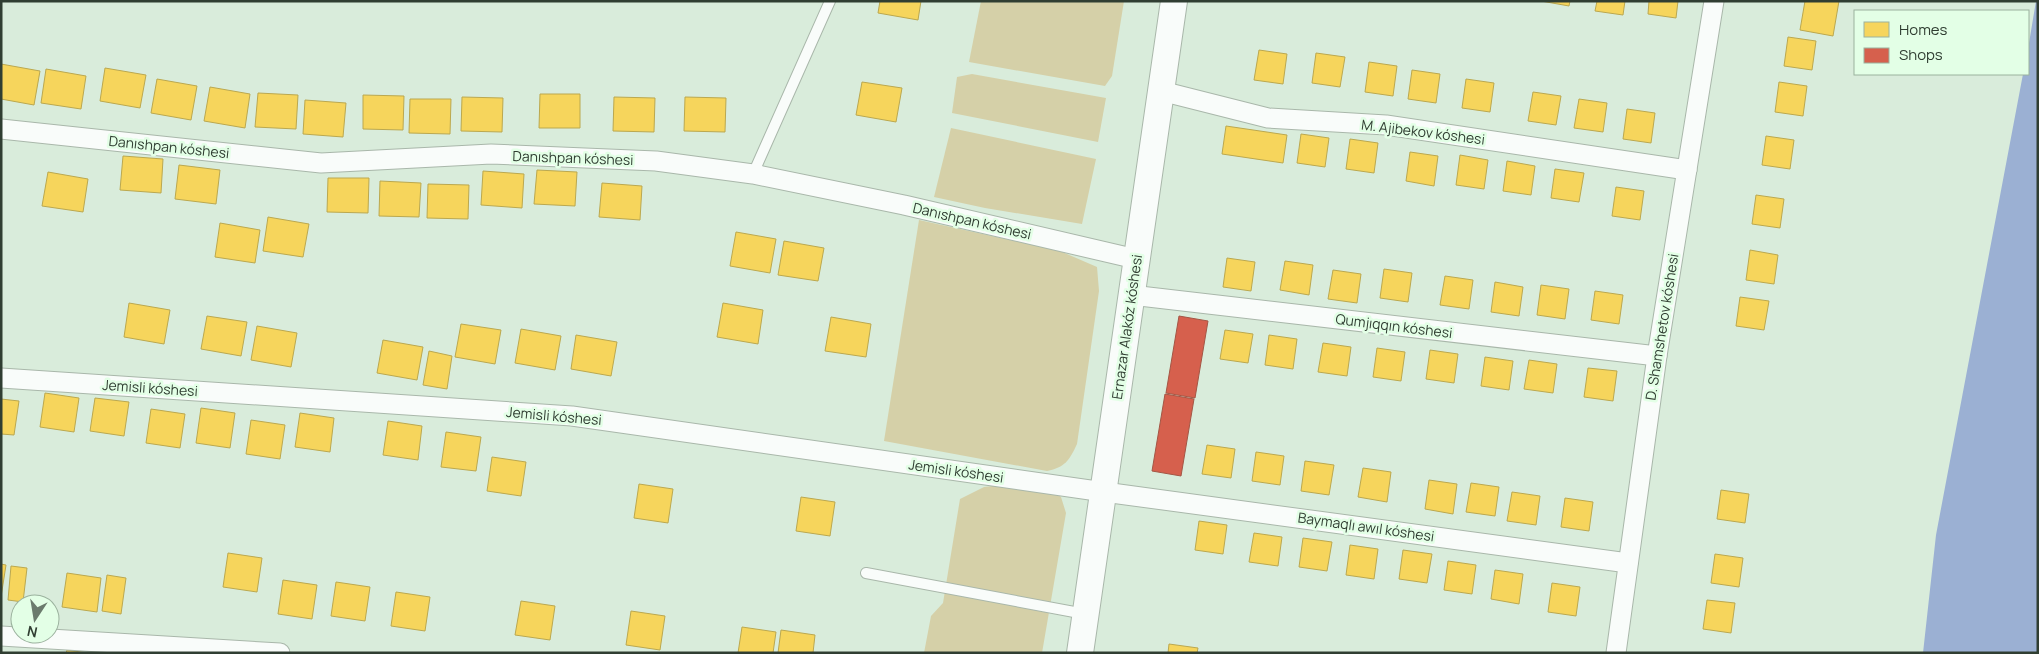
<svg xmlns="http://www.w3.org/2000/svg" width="2039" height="654" font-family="Manrope,sans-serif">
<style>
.green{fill:#d5d0a8}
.water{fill:#9bb0d3}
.homes{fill:#f6d55c;stroke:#bba84f}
.shops{fill:#d6604d;stroke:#a45645}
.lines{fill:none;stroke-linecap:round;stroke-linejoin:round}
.lane-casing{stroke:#a9b7aa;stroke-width:12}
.street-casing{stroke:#a9b7aa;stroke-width:21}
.secondary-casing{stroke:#a9b7aa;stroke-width:28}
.lane{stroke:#f9fcfa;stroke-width:10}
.street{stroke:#f9fcfa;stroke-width:19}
.secondary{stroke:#f9fcfa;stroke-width:26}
.labels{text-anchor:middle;stroke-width:5;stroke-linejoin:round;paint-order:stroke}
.street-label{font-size:14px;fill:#303e32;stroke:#e3ffe6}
</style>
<rect width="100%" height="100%" fill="#d9ecdb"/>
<g class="green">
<polygon points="981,1 1124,1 1112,76 1105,86 969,62"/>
<polygon points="972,74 1106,98 1098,142 952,113 957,77"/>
<polygon points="951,128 1096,159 1082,224 985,208 934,197"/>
<path d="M 919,220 L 1060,251 L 1097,267 L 1099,291 L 1077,444 C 1069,461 1065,467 1047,471 L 884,441 Z"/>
<polygon points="1009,484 1050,489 1061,497 1066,513 1042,653 924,653 931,616 943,603 960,499 984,487"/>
</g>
<polygon class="water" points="2036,1 2038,1 2038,653 1923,653 1936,535 2023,74 2028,74 2028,49"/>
<g class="homes">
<polygon points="880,1 921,1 918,20 878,13"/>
<polygon points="1541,1 1570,1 1569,6"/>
<polygon points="1597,1 1625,1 1623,15 1595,11"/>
<polygon points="1649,1 1678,1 1676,18 1648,14"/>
<polygon points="1805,1 1839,1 1833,36 1800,30"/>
<polygon points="1788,37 1816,41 1812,70 1784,66"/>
<polygon points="1259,50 1287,54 1283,84 1254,80"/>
<polygon points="1316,53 1345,57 1340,87 1312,83"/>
<polygon points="1369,62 1397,66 1393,96 1365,92"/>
<polygon points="1,64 40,71 34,105 1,99"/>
<polygon points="105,68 146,75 140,108 100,101"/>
<polygon points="46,69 86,76 81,109 41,103"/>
<polygon points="1412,70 1440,74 1436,103 1408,99"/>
<polygon points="157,79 197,86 191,120 151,113"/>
<polygon points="1466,79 1494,83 1490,112 1462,108"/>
<polygon points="862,82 902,88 896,122 856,115"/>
<polygon points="1779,82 1807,86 1803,116 1775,112"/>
<polygon points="210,87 250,94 245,128 204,121"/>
<polygon points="1533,92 1561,96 1556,125 1528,121"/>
<polygon points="258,93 298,95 296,129 255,127"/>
<polygon points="540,94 580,94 580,128 539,128"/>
<polygon points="363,95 404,96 403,130 363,129"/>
<polygon points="462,97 503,98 502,132 461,131"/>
<polygon points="614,97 655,98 654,132 613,131"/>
<polygon points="685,97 726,98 725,132 684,131"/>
<polygon points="410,99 451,99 450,134 409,133"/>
<polygon points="1579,99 1607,103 1603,132 1574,128"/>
<polygon points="305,100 346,103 343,137 303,134"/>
<polygon points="1627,109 1655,113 1651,143 1623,139"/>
<polygon points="1226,126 1287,135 1283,163 1222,154"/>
<polygon points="1301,134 1329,138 1325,167 1297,163"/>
<polygon points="1766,136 1794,140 1790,169 1762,165"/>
<polygon points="1350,139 1378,143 1374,173 1346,169"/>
<polygon points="1410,152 1438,156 1434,186 1406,181"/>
<polygon points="1460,155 1488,160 1484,189 1456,185"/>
<polygon points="123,156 163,159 161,193 120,190"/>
<polygon points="1507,161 1535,166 1531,195 1503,191"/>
<polygon points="179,165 220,170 216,204 175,199"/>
<polygon points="1555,169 1584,173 1579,202 1551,198"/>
<polygon points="537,170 577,172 575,206 534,204"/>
<polygon points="483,171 524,174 522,208 481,205"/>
<polygon points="48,172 88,179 83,212 42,206"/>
<polygon points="328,178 369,178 368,213 327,212"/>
<polygon points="380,181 421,183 419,217 379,216"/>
<polygon points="602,183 642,186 640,220 599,217"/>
<polygon points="428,184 469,185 468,219 427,218"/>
<polygon points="1616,187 1644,191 1640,220 1612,216"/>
<polygon points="1756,195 1784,199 1780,228 1752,224"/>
<polygon points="268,217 309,224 303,257 263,251"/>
<polygon points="220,223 260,230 255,263 215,257"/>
<polygon points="736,232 776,239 770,273 730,266"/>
<polygon points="784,241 824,248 818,281 778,275"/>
<polygon points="1750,250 1778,255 1774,284 1746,280"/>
<polygon points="1227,258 1255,262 1251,291 1223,287"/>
<polygon points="1285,261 1313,265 1309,295 1280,290"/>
<polygon points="1384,269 1412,273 1408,302 1380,298"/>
<polygon points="1333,270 1361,274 1357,303 1328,299"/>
<polygon points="1445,276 1473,280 1469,309 1440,305"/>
<polygon points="1495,282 1523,287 1519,316 1491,312"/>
<polygon points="1541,285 1569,289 1565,319 1537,315"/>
<polygon points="1595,291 1623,295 1619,324 1591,320"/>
<polygon points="1740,297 1769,301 1764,330 1736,326"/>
<polygon points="129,303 170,310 164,344 124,337"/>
<polygon points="723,303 763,310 758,344 717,337"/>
<polygon points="207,316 247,322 241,356 201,349"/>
<polygon points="831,317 871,324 866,357 825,351"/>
<polygon points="461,324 501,330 495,364 455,357"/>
<polygon points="257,326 297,333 291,367 251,360"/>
<polygon points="521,329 561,336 555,370 515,363"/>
<polygon points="1225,330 1253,334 1248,363 1220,359"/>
<polygon points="576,335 617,342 611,376 571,369"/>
<polygon points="1269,335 1297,339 1293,369 1265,365"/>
<polygon points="383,340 423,347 417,380 377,373"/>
<polygon points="1323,343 1351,347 1347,376 1318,372"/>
<polygon points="1377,348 1405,352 1401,381 1373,377"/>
<polygon points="1430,350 1458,354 1454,383 1426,379"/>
<polygon points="429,351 452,356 447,389 423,385"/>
<polygon points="1485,357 1513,361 1509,390 1481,386"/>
<polygon points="1529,360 1557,364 1553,393 1524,389"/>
<polygon points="1588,368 1617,371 1613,401 1584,397"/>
<polygon points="45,393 79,398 74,432 40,427"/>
<polygon points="95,398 129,402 124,436 90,431"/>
<polygon points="1,399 19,401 14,435 1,434"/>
<polygon points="201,408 235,413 230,448 196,443"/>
<polygon points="151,409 185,414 180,448 146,443"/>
<polygon points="300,413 334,418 330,452 295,447"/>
<polygon points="251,420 285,425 280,459 246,454"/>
<polygon points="388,421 422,426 418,460 383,455"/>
<polygon points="446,432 481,437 476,471 441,467"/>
<polygon points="1207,445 1235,449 1231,478 1202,474"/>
<polygon points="1256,452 1284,456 1280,485 1252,481"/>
<polygon points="492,457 526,462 521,496 487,491"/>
<polygon points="1305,461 1334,465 1329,495 1301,491"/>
<polygon points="1363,468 1391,472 1387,502 1358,497"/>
<polygon points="1429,480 1457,484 1453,514 1425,509"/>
<polygon points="1471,483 1499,487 1495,516 1466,512"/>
<polygon points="639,484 673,489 668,523 634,518"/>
<polygon points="1721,490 1749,494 1745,523 1717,519"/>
<polygon points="1512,492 1540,496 1536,525 1507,521"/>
<polygon points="801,497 835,502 830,536 796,531"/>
<polygon points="1565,498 1593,502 1589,531 1561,527"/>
<polygon points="1199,521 1227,525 1223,554 1195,550"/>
<polygon points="1254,533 1282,537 1278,566 1249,562"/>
<polygon points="1303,538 1332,542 1327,571 1299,567"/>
<polygon points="1350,545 1378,549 1374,579 1346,575"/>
<polygon points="1403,550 1432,554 1427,583 1399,579"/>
<polygon points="228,553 262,558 257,592 223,587"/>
<polygon points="1715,554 1743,558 1739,587 1711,583"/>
<polygon points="1448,561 1476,565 1472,594 1444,590"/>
<polygon points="1,564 6,565 1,597"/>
<polygon points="11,566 27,568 23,602 8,600"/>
<polygon points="1495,570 1523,574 1519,604 1491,599"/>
<polygon points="67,573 101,578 97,612 62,607"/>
<polygon points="107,575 126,578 121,614 102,611"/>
<polygon points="283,580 317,585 312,619 278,614"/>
<polygon points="336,582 370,587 365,621 331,616"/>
<polygon points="1552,583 1580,587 1576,616 1548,612"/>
<polygon points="396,592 430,597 425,631 391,626"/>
<polygon points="1707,600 1735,603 1731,633 1703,629"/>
<polygon points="521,601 555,606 550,640 515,635"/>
<polygon points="631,611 665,616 660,650 626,645"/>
<polygon points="742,627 776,632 773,653 738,653"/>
<polygon points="781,630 815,635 813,653 778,653"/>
<polygon points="1169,644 1198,648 1197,653 1168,653"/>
<polygon points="67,650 88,653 66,653"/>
</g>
<g class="shops">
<polygon points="1179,316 1208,321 1195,398 1166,393"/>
<polygon points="1165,394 1194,399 1181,476 1152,471"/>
</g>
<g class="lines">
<defs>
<g id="lane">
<polyline points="753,174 830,1"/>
<polyline points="866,573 1085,614"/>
</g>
<g id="street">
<polyline points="1161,91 1268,118 1386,125 1687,170"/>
<polyline points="1,129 321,163 491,154 656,161 753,174 904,205 1136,259"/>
<polyline points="1131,295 1657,356"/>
<polyline points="1,378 572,416 1104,492 1628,563"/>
<polyline points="1,636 280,653"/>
<polyline points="1616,653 1657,356 1714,1"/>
</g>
<polyline id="secondary" points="1080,653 1174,1"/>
</defs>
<use href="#lane" class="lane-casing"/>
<use href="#street" class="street-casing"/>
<use href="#secondary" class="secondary-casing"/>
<use href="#lane" class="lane"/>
<use href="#street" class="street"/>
<use href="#secondary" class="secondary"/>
</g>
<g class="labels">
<g class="street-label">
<text transform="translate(1423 132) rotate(7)" y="5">M. Ajibekov kóshesi</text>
<text transform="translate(169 147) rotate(6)" y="5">Danıshpan kóshesi</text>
<text transform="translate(573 158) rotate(2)" y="5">Danıshpan kóshesi</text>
<text transform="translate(972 221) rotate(13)" y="5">Danıshpan kóshesi</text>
<text transform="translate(1394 326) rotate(7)" y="5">Qumjıqqın kóshesi</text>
<text transform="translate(1127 327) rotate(-82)" y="5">Ernazar Alakóz kóshesi</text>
<text transform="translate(1662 327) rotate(-81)" y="5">D. Shamshetov kóshesi</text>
<text transform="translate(150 388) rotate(4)" y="5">Jemisli kóshesi</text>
<text transform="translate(554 416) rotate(5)" y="5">Jemisli kóshesi</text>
<text transform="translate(956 471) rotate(8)" y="5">Jemisli kóshesi</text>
<text transform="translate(1366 527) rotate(8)" y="5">Baymaqlı awıl kóshesi</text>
</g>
</g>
<rect width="2039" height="654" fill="none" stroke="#303e32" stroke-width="5"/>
<rect x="1854" y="10" width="175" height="65" fill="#e3ffe6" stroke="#9bb29e"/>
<rect x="1864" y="22" width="25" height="15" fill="#f6d55c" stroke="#9bb29e"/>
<text x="1899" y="35" font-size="15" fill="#303e32">Homes</text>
<rect x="1864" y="48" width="25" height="15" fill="#d6604d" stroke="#9bb29e"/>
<text x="1899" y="60" font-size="15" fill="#303e32">Shops</text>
<g transform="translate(35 619) rotate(192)"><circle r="24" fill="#e3ffe6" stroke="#9bb29e"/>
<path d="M0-4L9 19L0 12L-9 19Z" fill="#6b7b6d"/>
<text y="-8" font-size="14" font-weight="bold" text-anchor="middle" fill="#303e32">N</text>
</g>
</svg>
